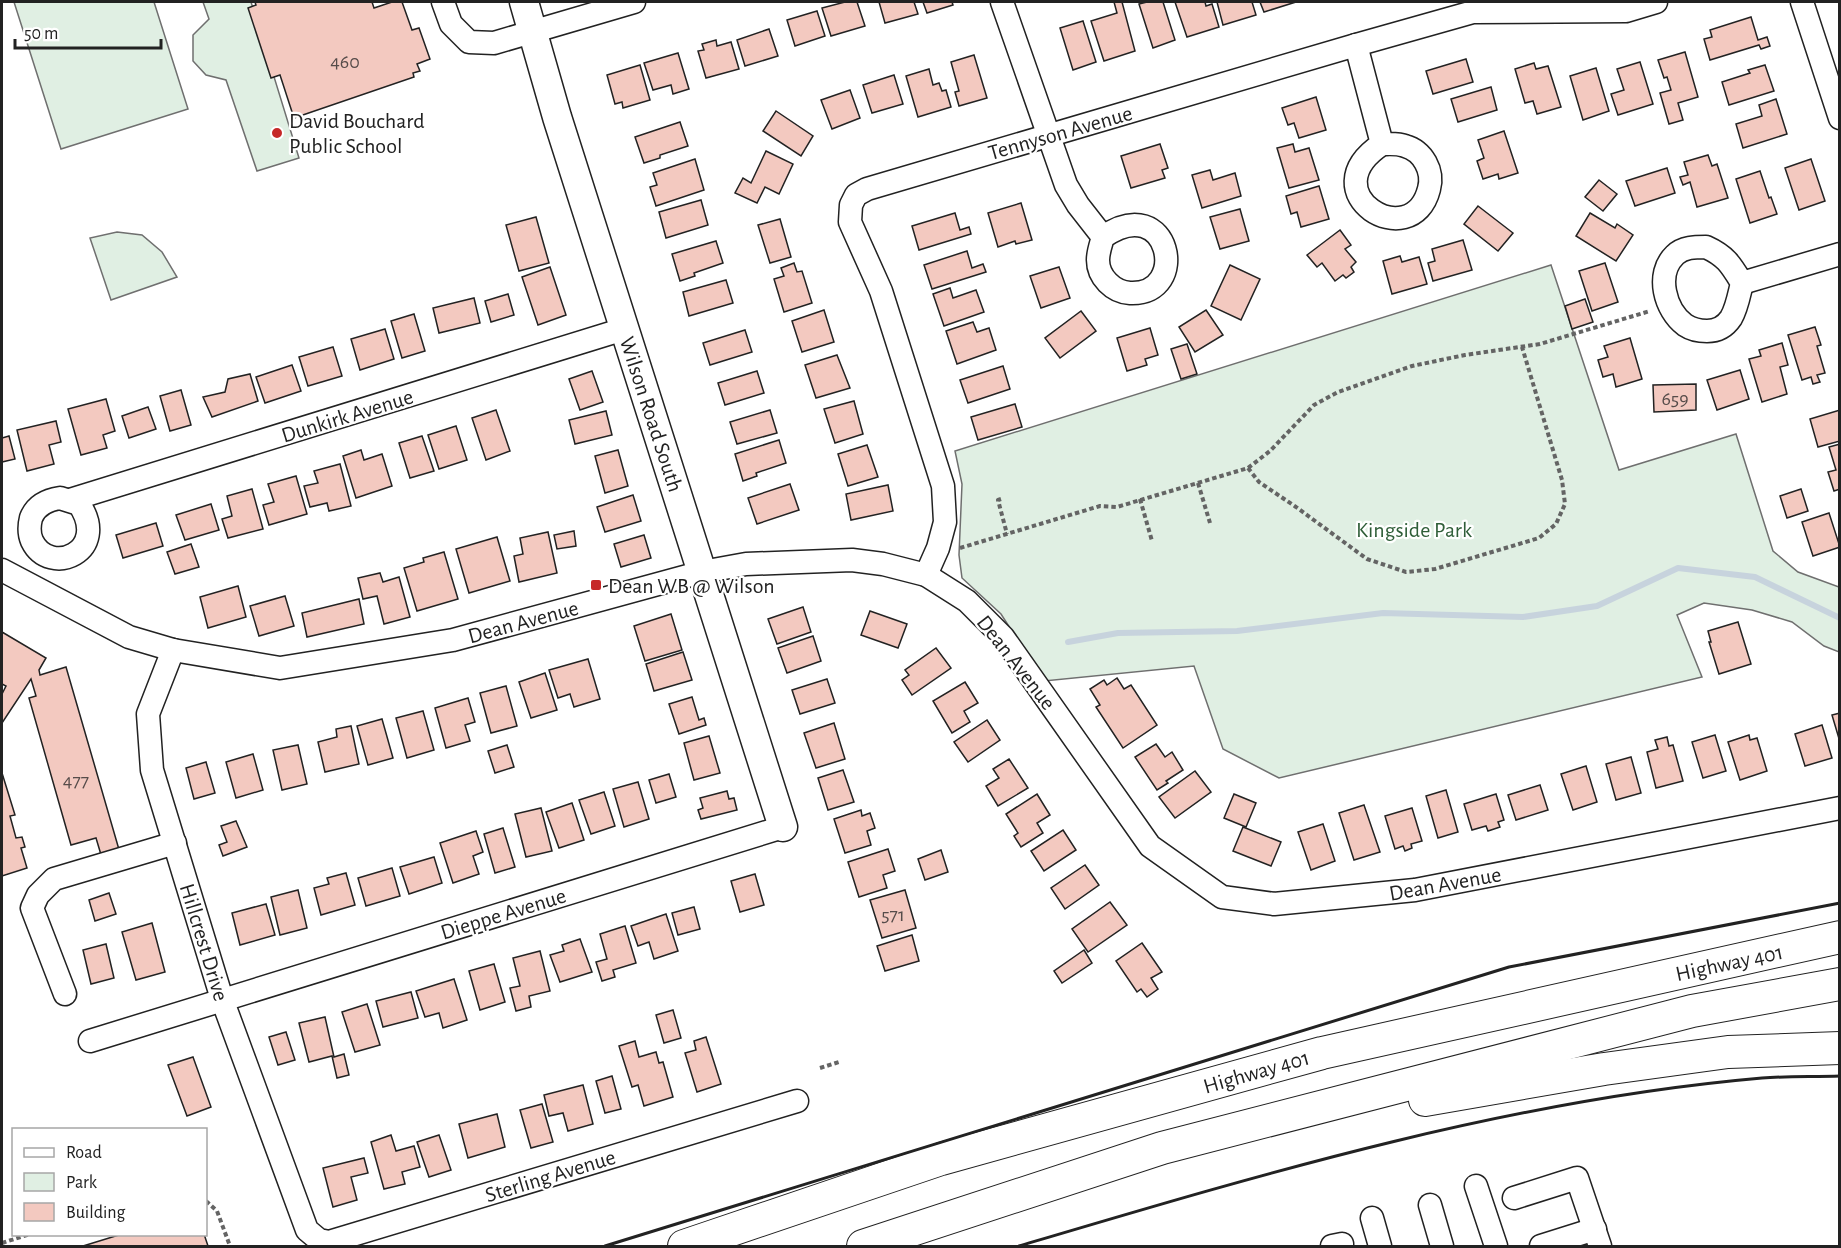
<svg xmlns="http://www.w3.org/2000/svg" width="1841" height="1248" font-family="'Alegreya Sans',sans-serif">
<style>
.green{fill:#e0efe3;stroke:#6f6f6f;stroke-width:1.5}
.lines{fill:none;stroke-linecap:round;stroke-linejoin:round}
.stream{stroke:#c7d3dd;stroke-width:6}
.building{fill:#f3c9c0;stroke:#222;stroke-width:1.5}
.minor-casing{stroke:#222;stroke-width:25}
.major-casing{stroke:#222;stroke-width:31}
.highway-casing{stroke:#222;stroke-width:34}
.path{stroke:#646464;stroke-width:4;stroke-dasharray:4.5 3;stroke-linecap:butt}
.minor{stroke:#fff;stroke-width:22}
.major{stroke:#fff;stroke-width:28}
.highway{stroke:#fff;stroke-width:32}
.wall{stroke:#222;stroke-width:3}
.poi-dot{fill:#c62828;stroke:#fff;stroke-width:2}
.labels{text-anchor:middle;stroke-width:4.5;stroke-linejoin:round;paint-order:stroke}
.number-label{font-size:20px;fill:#564c4a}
.poi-label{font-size:22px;fill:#222;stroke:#fff;text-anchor:start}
.street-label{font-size:22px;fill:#222;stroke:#fff}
.park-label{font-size:22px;fill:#2f5e38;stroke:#fff}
</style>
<rect width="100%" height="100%" fill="#fff"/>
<g class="green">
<polygon points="14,2 154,2 188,109 61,149"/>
<polygon points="203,2 251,2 299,158 257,171 226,80 206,75 193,61 193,35 209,19"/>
<polygon points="117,232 142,235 162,252 177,277 111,300 90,238"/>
<polygon points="1551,265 1619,470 1736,434 1773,551 1798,572 1839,587 1839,652 1824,646 1792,622 1752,610 1704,603 1677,615 1702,677 1279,778 1223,749 1194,666 1044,681 1001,614 962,578 959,555 962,484 955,451"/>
</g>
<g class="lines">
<polyline class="stream" points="1068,642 1118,633 1237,631 1383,613 1523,617 1597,606 1678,568 1755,577 1840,618"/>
</g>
<g class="building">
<polygon points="255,2 372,2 374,8 392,2 402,2 412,30 419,28 430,59 417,64 420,71 413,73 414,77 294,118 280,75 271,78 248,8 256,5"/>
<polygon points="845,2 857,2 865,26 831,36 822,8"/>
<polygon points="879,2 914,2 918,14 885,23"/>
<polygon points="923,2 952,2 953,5 927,13"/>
<polygon points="1114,2 1122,2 1135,51 1104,61 1091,21 1117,13"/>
<polygon points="1147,2 1163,2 1175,40 1153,48 1139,4"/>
<polygon points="1175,2 1205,2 1206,6 1212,4 1219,27 1187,37"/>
<polygon points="1217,2 1252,2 1256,15 1223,25"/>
<polygon points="1260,2 1296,2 1264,12"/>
<polygon points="817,11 825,36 795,46 787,20"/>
<polygon points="1751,17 1758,40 1767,37 1770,46 1761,49 1759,45 1710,60 1704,39 1712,37 1710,30"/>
<polygon points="1083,21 1096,62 1073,70 1060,28"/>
<polygon points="769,29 778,56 745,66 737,40"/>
<polygon points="716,40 717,46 731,42 739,69 706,78 698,51 704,50 702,44"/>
<polygon points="1685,52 1698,97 1678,103 1683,120 1669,124 1660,93 1671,90 1667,77 1664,78 1658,60"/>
<polygon points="678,53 689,89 673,94 671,85 653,90 644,63"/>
<polygon points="974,55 987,98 959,106 955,92 959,91 951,62"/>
<polygon points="1466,59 1473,82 1433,94 1426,71"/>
<polygon points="1640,62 1653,104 1618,115 1611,94 1624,90 1617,69"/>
<polygon points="1534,63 1536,69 1548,66 1561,107 1537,114 1533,101 1525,103 1515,69"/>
<polygon points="640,65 650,100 623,108 622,102 615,104 607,75"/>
<polygon points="1765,65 1774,91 1729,105 1722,82 1750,73 1748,70"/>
<polygon points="1596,68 1609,111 1583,120 1570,76"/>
<polygon points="929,69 933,85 939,83 942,91 946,90 951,107 918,117 906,76"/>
<polygon points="894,75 903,104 872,113 863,85"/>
<polygon points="1491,87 1497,110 1458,122 1451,99"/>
<polygon points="850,90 860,118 832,129 821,100"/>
<polygon points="1316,97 1326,130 1299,138 1294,123 1288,125 1282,108"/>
<polygon points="1776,99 1787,134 1743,148 1736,124 1762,116 1759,105"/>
<polygon points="776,111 813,136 801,156 763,131"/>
<polygon points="680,122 688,146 660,155 660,158 644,163 635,137"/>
<polygon points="1504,131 1518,173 1499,179 1498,174 1483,179 1477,161 1484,158 1478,140"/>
<polygon points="1160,144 1168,168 1162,170 1165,178 1131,188 1121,156"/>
<polygon points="1293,144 1295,152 1309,148 1319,180 1289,188 1277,148"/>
<polygon points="766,151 793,164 779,194 765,187 757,203 735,193 743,178 751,183"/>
<polygon points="1708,155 1712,166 1717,164 1728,198 1697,207 1690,182 1683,185 1680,177 1688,175 1684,162"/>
<polygon points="695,159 704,190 656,206 650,187 657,185 653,173"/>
<polygon points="1811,159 1825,201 1799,210 1785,168"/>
<polygon points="1667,168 1675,193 1635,206 1626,181"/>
<polygon points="1210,170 1213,180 1235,173 1241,196 1202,208 1192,175"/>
<polygon points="1760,171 1769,198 1771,197 1777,214 1750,223 1736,179"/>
<polygon points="1599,180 1617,194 1603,211 1585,197"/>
<polygon points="1319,186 1329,219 1301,227 1297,212 1291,214 1286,196"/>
<polygon points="701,200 708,225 666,238 659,212"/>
<polygon points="1021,203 1032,240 1016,244 1015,241 998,247 988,213"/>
<polygon points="1478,206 1513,233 1498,251 1464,224"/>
<polygon points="1240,209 1249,241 1220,249 1210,217"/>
<polygon points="955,213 960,230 969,227 971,234 919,250 912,226"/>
<polygon points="1590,213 1615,228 1617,224 1633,235 1616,261 1576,236"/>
<polygon points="536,217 549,263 519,271 506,225"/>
<polygon points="780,219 791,257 770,263 758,225"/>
<polygon points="1340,230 1351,245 1345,249 1356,262 1351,267 1354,272 1346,278 1343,275 1335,281 1322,263 1317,267 1307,255"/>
<polygon points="1463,240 1472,270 1433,281 1428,263 1435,261 1432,249"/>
<polygon points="716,241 723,263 694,273 695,276 680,281 672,254"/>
<polygon points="967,251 972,268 983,264 986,272 932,289 924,265"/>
<polygon points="1400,256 1402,262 1419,257 1427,284 1392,294 1383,261"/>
<polygon points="794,263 797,272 802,271 812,303 784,312 774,279 784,276 781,268"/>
<polygon points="1605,263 1618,302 1592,311 1579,271"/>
<polygon points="1230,265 1260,279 1241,320 1211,306"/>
<polygon points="550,267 566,315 538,325 522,277"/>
<polygon points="1059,267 1070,298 1041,308 1030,276"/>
<polygon points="726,280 733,303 689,316 683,292"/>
<polygon points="950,288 953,298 976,290 984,312 944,326 933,294"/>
<polygon points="508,294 514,315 491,322 485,301"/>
<polygon points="474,298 480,323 439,333 433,308"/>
<polygon points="1585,299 1593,322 1572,329 1565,306"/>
<polygon points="824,310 834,342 802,352 792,321"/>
<polygon points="1206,310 1223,335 1195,352 1179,327"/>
<polygon points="1081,311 1096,331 1060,358 1045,338"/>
<polygon points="414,314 425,351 402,358 391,321"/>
<polygon points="973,322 977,332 989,328 996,350 957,364 946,331"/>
<polygon points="1815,327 1821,345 1817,346 1825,373 1817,375 1820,382 1813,384 1811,377 1802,380 1788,335"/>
<polygon points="1150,328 1158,355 1145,359 1147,365 1127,371 1117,338"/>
<polygon points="385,329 394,359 360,370 351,339"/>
<polygon points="745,330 752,352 710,365 703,343"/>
<polygon points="1630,338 1642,379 1616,387 1613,374 1603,377 1598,360 1608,357 1604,346"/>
<polygon points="1782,343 1788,365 1780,367 1787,394 1762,402 1749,359 1761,356 1759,350"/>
<polygon points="1187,344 1197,374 1181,379 1171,349"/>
<polygon points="333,347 342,376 308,386 299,357"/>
<polygon points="837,355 850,388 816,398 805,365"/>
<polygon points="292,365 301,391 265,403 256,377"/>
<polygon points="1003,366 1010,389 968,403 960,380"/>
<polygon points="1740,370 1749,399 1717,410 1707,380"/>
<polygon points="592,371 603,402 580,410 569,379"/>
<polygon points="757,371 764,393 725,405 718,383"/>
<polygon points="250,374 258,401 212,417 203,397 225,392 228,379"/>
<polygon points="1696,384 1696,410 1654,412 1653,385"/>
<polygon points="181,390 191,425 170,431 160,396"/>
<polygon points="106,399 115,431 103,435 107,448 81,455 68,409"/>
<polygon points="854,401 863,434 835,443 824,409"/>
<polygon points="1015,404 1022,427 978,440 971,417"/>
<polygon points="148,407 156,429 129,438 122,416"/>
<polygon points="496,410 510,451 486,460 472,418"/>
<polygon points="770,410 777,433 737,444 730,422"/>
<polygon points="1840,410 1840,441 1818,447 1810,419"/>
<polygon points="606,411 612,435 575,444 569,420"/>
<polygon points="56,421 61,442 49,445 54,464 27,471 17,430"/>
<polygon points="456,426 467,460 439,469 428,435"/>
<polygon points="9,436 15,459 2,462 2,438"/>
<polygon points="422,436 434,471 410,478 399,443"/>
<polygon points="779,440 786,463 756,473 757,476 743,481 735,454"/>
<polygon points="1840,444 1840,489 1834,491 1828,472 1836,470 1829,447"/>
<polygon points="867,445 878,477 848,486 838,454"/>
<polygon points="361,450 364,460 382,454 392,486 356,498 343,456"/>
<polygon points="618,450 628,486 605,493 595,456"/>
<polygon points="340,464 351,506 329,511 327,503 310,507 304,486 318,483 314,471"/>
<polygon points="296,476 307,514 269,525 263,505 274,502 268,484"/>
<polygon points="790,484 799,510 757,524 748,498"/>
<polygon points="888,485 893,511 851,520 846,494"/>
<polygon points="252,489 263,529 228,538 222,519 232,516 227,496"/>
<polygon points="1801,489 1808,511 1787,518 1780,496"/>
<polygon points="633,495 641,521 605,532 597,507"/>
<polygon points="211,504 219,530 185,540 176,515"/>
<polygon points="1829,513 1840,547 1813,556 1802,522"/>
<polygon points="156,523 163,546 123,558 116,535"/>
<polygon points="574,531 576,546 557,549 554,535"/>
<polygon points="548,532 557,573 519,582 514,556 523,554 520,538"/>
<polygon points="644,535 651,558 621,567 614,544"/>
<polygon points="497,537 510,581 469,593 456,549"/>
<polygon points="191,544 199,567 175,574 167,552"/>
<polygon points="444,552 458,599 417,611 404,568 424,562 423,558"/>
<polygon points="380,573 383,582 399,577 410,617 384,624 377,596 363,599 358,578"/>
<polygon points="238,586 246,617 208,628 200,597"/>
<polygon points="285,596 294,626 259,636 250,606"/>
<polygon points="359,599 364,624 307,637 302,613"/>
<polygon points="803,607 811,632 777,644 768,619"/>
<polygon points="870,611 907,624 898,648 861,635"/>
<polygon points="671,614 682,650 645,661 634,626"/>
<polygon points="1738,622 1751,664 1719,674 1709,642 1711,642 1708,631"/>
<polygon points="2,632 46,658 39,670 40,675 66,667 120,853 102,858 96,838 71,845 29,698 36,696 31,679 2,723 2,694 6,686 2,684"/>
<polygon points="813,636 821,661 787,673 778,648"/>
<polygon points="936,648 951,668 912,695 902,680 909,675 905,670"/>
<polygon points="683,652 692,680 654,691 646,664"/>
<polygon points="588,659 600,699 574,707 570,694 558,698 549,670"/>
<polygon points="545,673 557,710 531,718 519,682"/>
<polygon points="1117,678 1124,689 1131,685 1157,725 1123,748 1096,707 1100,705 1090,689 1104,680 1107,685"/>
<polygon points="827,679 835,703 800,714 792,690"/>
<polygon points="965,682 978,703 964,711 970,722 952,733 933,701"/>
<polygon points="506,686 517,726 491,733 480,693"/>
<polygon points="692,697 699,720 704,718 706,725 679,734 669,704"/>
<polygon points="468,698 475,722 465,725 470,741 446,748 435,708"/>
<polygon points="423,711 434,750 407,758 396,718"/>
<polygon points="1840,713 1840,742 1832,715"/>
<polygon points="382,719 393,758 368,765 357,726"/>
<polygon points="987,720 1000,740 968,762 954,742"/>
<polygon points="834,723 845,759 816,768 804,733"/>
<polygon points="1822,725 1832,758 1805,766 1795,734"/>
<polygon points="351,726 359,764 325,772 318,742 337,737 336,729"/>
<polygon points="1715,735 1726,771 1703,778 1692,742"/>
<polygon points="1749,735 1750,740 1757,738 1767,771 1740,780 1728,742"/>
<polygon points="709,736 720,773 694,780 684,743"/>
<polygon points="1667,737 1669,746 1673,745 1683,781 1656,788 1647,752 1658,749 1655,740"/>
<polygon points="1156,744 1165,757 1172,752 1183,770 1166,781 1168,783 1157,790 1135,757"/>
<polygon points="298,745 307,784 282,790 273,750"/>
<polygon points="507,745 514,767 495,773 488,751"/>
<polygon points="253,754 263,790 236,798 226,762"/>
<polygon points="1631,757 1641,793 1616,800 1606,764"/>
<polygon points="1009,759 1028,788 998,806 986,786 999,778 993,769"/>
<polygon points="206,762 215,793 194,799 186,768"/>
<polygon points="1586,766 1597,802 1573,810 1561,774"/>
<polygon points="843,770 854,802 828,810 818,778"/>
<polygon points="1195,771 1211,792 1175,818 1159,797"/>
<polygon points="2,773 15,815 10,816 16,838 22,837 25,847 21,848 27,868 2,876"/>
<polygon points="669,774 676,797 656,803 649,780"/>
<polygon points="638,782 649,819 624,827 613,789"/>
<polygon points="1540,785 1548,810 1516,820 1508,795"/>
<polygon points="1446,790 1458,832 1438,838 1426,796"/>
<polygon points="727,791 729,799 734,798 737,810 701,819 698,810 703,808 700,798"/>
<polygon points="604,792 615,826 591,834 579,800"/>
<polygon points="1037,794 1050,815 1037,823 1043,833 1021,847 1014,836 1018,833 1006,814"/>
<polygon points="1234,794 1256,803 1246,827 1224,818"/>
<polygon points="1496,794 1504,820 1498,822 1500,827 1488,831 1486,826 1472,830 1464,804"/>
<polygon points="572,803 584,840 559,848 546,812"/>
<polygon points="1364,805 1380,852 1354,860 1339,813"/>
<polygon points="541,808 552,851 526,857 515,814"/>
<polygon points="1412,808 1422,841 1411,844 1412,848 1405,851 1403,846 1395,849 1385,816"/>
<polygon points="861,810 862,816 870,813 875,828 867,831 871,845 845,853 834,819"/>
<polygon points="236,821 247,847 223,856 219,845 227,842 221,826"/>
<polygon points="1323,824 1335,861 1311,870 1298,832"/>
<polygon points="1243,827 1281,842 1271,866 1233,851"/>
<polygon points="503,828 515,867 495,873 484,834"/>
<polygon points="1063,830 1076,850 1044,871 1031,851"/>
<polygon points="476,831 483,852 473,856 479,874 453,883 440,843"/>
<polygon points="888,849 895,871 883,875 887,888 859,897 848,862"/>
<polygon points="941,850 948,872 925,880 918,859"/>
<polygon points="434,857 442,883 409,894 400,867"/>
<polygon points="1085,865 1099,885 1065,909 1051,888"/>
<polygon points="392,868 400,896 366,906 358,878"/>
<polygon points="346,873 355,905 321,915 314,888 329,884 327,878"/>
<polygon points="755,874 764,905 740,912 731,881"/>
<polygon points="298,890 307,928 280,935 271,897"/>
<polygon points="905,890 916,928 882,938 870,900"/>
<polygon points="109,893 116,914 95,921 89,900"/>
<polygon points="1110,902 1127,925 1088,952 1072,929"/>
<polygon points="266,904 275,935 240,945 232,913"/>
<polygon points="694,907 700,929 678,935 672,913"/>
<polygon points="666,914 678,951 654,959 649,942 638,946 631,926"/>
<polygon points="152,923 165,972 136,980 122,932"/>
<polygon points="625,926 636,963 613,970 615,977 602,981 596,962 607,959 600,934"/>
<polygon points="912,935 919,961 885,971 877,946"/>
<polygon points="580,939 592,972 560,982 550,955 564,951 562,945"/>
<polygon points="1142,943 1162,972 1151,978 1158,989 1147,997 1141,989 1137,992 1116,961"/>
<polygon points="106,944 114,978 91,984 83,950"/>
<polygon points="1084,950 1092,963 1062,983 1054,971"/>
<polygon points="540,951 550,991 529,996 531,1007 516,1011 510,988 520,986 513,958"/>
<polygon points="494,964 505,1002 480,1010 469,971"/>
<polygon points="454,979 467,1020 443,1028 439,1013 425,1017 416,991"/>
<polygon points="411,992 418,1018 383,1027 376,1001"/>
<polygon points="367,1004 380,1045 355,1052 342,1012"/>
<polygon points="673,1010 681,1038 664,1043 656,1015"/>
<polygon points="325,1017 334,1057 344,1054 349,1075 337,1078 332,1056 309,1062 299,1023"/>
<polygon points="286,1032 295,1060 278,1065 269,1037"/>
<polygon points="706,1037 721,1084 697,1092 685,1053 696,1050 694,1041"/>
<polygon points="635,1041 639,1057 656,1052 659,1063 663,1062 673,1097 644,1106 638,1085 632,1087 619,1046"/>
<polygon points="193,1057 211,1107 187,1116 168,1065"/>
<polygon points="612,1076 621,1109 605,1113 596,1081"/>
<polygon points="583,1085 593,1124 568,1131 563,1113 549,1116 544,1095"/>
<polygon points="542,1104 553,1142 531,1148 520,1110"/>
<polygon points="497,1114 505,1147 468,1158 459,1124"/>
<polygon points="391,1135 396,1151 414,1146 420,1167 402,1172 405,1184 384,1189 371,1142"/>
<polygon points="439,1135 451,1170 429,1177 417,1142"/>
<polygon points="364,1158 368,1173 351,1177 357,1200 333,1207 323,1168"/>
<polygon points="122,1234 204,1234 208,1246 83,1246"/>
</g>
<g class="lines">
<defs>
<g id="minor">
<polyline points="443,2 451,24 469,42 494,43 634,2"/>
<path d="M 1002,2 L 1066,185 L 1078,205 L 1103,237 C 1101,244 1098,252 1098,260 C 1098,277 1113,292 1130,293 C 1191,296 1170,190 1103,237"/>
<polyline points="1802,2 1840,118"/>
<path d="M 1356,45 L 1382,144 C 1308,193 1412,256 1429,189 C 1434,171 1423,151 1405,146 C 1398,143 1389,144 1382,144"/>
<path d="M 1706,247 C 1726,256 1731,265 1742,283 C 1739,295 1737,308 1731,318 C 1725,327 1717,331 1707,331 C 1700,331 1691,329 1685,325 C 1665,310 1655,274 1675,255 C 1683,247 1695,247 1706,247 Z"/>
<polyline points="1742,283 1840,254"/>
<path d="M 60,498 L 79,504 C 111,551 50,578 32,541 C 29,534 29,526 31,518 C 36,505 47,500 60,498 Z"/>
<polyline points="70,500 624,329"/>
<polyline points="2,570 129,637 173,650 280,668 453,640 702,572 746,564 852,560 883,564 926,575 967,601 1003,637 1150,846 1222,897 1274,904 1415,890 1840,808"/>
<polyline points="926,575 938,548 945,522 943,486 881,291 850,222 851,205 856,195 867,189 1356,45 1473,12 1626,11 1656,2"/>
<polyline points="173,650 148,714 152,770 222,999 307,1230 319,1240 329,1242 797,1101"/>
<polyline points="65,994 32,908 38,895 54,879 175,843"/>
<polyline points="90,1041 783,827"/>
<polyline points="1476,1186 1496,1246"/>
<polyline points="1514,1198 1577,1178 1600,1246"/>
<polyline points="1430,1205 1442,1246"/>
<polyline points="1372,1218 1380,1246"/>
<polyline points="1332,1246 1342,1244"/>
<polyline points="1541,1246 1595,1229"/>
</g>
<polyline id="major" points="524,2 557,117 783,827"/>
<g id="highway">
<polyline points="1425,1100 1604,1069 1728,1052 1840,1048"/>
<polyline points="684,1246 941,1159 1322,1053 1840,937"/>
<polyline points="863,1246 1162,1148 1692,1011 1840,984"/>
</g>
</defs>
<use href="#minor" class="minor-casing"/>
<use href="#major" class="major-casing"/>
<use href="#highway" class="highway-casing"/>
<g class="path">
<polyline points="1248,468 1259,482 1296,507 1367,559 1406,572 1435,569 1539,538 1556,524 1565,504 1562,480 1522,347"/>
<polyline points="1198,483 1210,523"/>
<polyline points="1001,499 998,500 1007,534"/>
<polyline points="1140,499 1152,541"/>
<polyline points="960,548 1100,506 1117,507 1248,468 1270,451 1314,405 1338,392 1412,366 1465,355 1540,344 1650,311"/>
<polyline points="820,1068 839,1062"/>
<polyline points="206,1201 217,1211 230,1246"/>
<polyline points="2,1243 30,1234"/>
</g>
<use href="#minor" class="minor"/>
<use href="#major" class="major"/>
<use href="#highway" class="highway"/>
<g class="wall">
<polyline points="605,1246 1509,967 1840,903"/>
<path d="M 1019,1246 C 1262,1174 1508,1100 1762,1078 C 1788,1076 1814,1077 1840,1076"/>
</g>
</g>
<g class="poi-dot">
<circle cx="277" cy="133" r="6"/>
<rect x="590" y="579" width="12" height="12" rx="3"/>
</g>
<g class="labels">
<g class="number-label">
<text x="345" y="68">460</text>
<text x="1675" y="405">659</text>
<text x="76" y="787">477</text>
<text x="893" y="921">571</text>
</g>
<g class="poi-label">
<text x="289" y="128">David Bouchard<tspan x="289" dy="25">Public School</tspan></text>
<text x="608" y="593">Dean WB @ Wilson</text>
</g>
<g class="street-label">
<text transform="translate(1060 132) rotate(-16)" y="8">Tennyson Avenue</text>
<text transform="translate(652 414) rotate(72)" y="8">Wilson Road South</text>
<text transform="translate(347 415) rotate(-17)" y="8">Dunkirk Avenue</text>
<text transform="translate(523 621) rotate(-15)" y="8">Dean Avenue</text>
<text transform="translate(1017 662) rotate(52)" y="8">Dean Avenue</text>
<text transform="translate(1445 883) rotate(-10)" y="8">Dean Avenue</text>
<text transform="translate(503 913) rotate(-17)" y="8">Dieppe Avenue</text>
<text transform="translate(205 942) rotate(73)" y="8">Hillcrest Drive</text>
<text transform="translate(1729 962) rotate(-12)" y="8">Highway 401</text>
<text transform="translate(1256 1071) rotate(-16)" y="8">Highway 401</text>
<text transform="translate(550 1175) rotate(-17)" y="8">Sterling Avenue</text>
</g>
<g class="park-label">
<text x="1414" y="537">Kingside Park</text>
</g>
</g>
<rect width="1841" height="1248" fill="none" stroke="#222222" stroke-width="6"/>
<rect x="12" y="1128" width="195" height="108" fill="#ffffff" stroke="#a7a7a7" stroke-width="1.5"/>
<rect x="24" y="1148" width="30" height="9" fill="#ffffff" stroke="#a7a7a7" stroke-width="1.5"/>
<text x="66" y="1158" font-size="18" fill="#222222">Road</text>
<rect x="24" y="1173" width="30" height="18" fill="#e0efe3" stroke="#a7a7a7" stroke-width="1.5"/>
<text x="66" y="1188" font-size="18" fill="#222222">Park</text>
<rect x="24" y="1203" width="30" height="18" fill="#f3c9c0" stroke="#a7a7a7" stroke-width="1.5"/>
<text x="66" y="1218" font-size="18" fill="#222222">Building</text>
<path d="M15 39v9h146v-9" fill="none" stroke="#222222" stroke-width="3"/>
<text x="24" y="39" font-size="18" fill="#222222" stroke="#ffffff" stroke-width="4.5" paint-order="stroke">50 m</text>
</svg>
